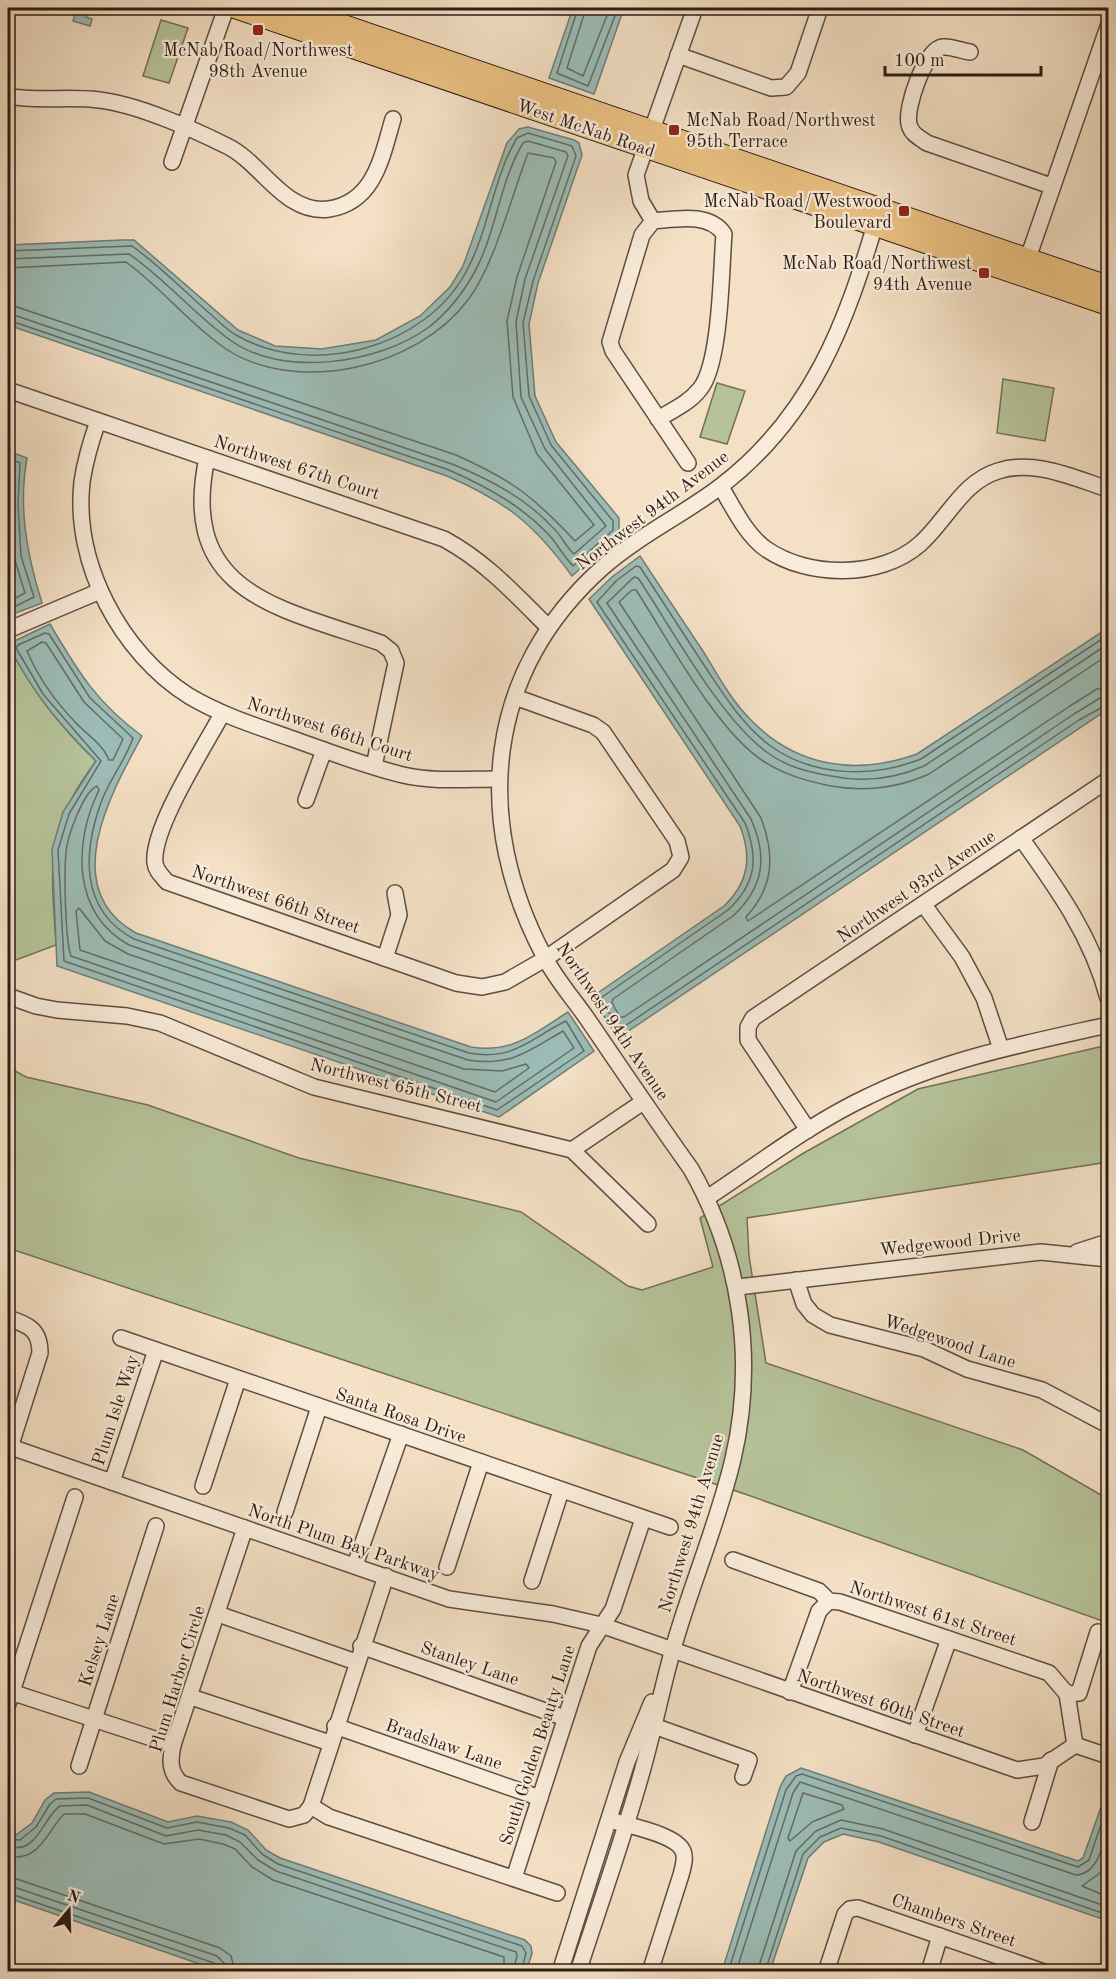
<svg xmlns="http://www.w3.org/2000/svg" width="1116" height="1979" font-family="'Old Standard TT',serif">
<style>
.green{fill:#b6c399;stroke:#727056;stroke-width:1.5}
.water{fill:#9cbdb7;stroke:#707d76;stroke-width:1.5}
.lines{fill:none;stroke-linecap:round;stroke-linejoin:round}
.shore{stroke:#646c66;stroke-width:1.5}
.minor-casing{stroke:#5f4d40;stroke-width:18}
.major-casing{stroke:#2d1c14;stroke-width:22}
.minor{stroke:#f8ebd9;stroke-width:15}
.major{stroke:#eac082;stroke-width:20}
.poi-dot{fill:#8f2418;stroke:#f8ebd9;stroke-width:2}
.labels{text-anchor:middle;stroke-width:4.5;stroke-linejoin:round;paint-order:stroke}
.poi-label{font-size:18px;fill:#2d1c14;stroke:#f8ebd9;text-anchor:end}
.street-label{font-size:18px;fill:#2d1c14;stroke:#f8ebd9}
</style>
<rect width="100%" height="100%" fill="#f4e0c5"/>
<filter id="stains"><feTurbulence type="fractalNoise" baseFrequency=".00333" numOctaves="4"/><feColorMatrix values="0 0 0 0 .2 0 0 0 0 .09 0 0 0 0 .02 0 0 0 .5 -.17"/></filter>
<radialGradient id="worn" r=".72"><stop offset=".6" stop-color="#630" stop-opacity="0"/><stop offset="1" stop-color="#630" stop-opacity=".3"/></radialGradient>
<g class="green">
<polygon points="161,20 188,28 169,83 143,76"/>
<polygon points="1003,379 1054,388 1045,441 997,433"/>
<polygon points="717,383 745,391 727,444 700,437"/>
<path d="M 8,644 C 31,690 59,726 96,761 C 44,831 51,863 56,945 L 8,963 L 8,940 L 13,938 L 8,901 Z"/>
<polygon points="1108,1045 1108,1162 747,1218 749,1256 766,1363 1023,1450 1108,1499 1108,1623 742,1493 8,1248 8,1067 26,1077 148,1105 299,1158 521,1212 628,1286 642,1290 713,1267 700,1218 802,1154 918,1089"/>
</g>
<g class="water">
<polygon points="77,8 89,8 86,17 92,19 90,26 73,21"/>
<polygon points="573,8 624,8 594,94 549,78"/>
<path d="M 528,127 L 574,140 L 579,143 L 582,155 L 538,283 L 529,324 L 535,396 L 556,442 L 619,518 L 619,534 L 572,576 C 534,524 507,502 447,476 L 8,325 L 8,245 L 122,240 L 134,240 L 238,330 L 275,346 L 322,349 L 376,340 L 420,316 L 450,287 L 463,266 L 507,143 L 519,129 Z"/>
<path d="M 8,451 L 27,458 C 18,508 27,555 42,603 L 8,616 Z"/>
<path d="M 640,556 C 661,588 682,620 703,651 C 717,674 731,700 750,719 C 796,767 856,776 917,754 L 1108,628 L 1108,709 L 618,1038 L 592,997 L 724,906 C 749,882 752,857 740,826 L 589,599 L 612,577 Z"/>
<path d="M 50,624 C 78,672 97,703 142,736 C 111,793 57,889 136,933 L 471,1047 C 512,1054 535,1033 568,1012 L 594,1051 L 499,1117 L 57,966 L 52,849 L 63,812 L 96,761 C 58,723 32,692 8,644 Z"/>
<polygon points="801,1768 1078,1861 1083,1858 1108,1787 1108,1921 879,1842 843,1834 824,1842 808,1858 770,1971 722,1971 780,1787 786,1776"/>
<polygon points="89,1792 168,1822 197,1816 231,1822 248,1830 266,1850 280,1858 525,1940 531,1946 532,1954 526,1971 220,1971 8,1898 8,1832 16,1835 32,1823 45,1800 54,1793"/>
</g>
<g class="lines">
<g class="shore">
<polyline points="578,8 557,73 588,86 618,8"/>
<polyline points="586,8 567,68 583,76 610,8"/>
<path d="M 8,251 L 132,246 C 159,265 183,290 208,312 C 217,319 226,330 236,335 C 311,379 427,348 467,270 C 489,229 493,178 517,138 L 528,133 L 572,146 L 576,156 L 533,281 L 523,323 L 529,396 L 551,445 L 613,521 L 613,530 L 573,566 C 564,557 558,545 550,536 C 521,505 487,487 449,470 L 8,320"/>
<path d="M 8,259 L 129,254 C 165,279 194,314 230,340 C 282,378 379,364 429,327 C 447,313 462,294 473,275 C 496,235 499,183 523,143 L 528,141 L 566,152 L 568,156 L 525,279 L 516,322 L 521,397 L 545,449 L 606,526 L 574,554 C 567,548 563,539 557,532 C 528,499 491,480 452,464 L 8,313"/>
<path d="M 8,268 L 126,262 C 162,288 189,324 226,349 C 298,396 418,367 468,300 C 494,266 512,195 528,153 L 554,158 L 556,162 L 517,277 L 507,321 L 513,397 L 537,454 L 594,525 L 575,541 C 533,496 512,480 456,455 L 8,304"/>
<polyline points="8,458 20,463 18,505 21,556 34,597 8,610"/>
<polyline points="8,465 12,469 10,505 14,557 25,593 8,602"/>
<path d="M 45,633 L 49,634 L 90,698 L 133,738 C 126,759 110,779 102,800 C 83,851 79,910 134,939 L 469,1053 C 514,1061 529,1039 566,1021 L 584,1051 L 497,1110 L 64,961 L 58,850 L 69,814 L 101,761 L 43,694 L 16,648 L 18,645 Z"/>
<path d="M 1108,635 L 921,759 C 873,778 815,777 772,747 C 741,725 721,690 700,659 C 680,628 660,598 640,567 L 636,566 L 616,581 L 597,602 L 745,823 C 759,858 756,884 728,910 L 602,997 L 602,1001 L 618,1027 L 622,1028 L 1079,720 L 1108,704"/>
<path d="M 42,642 L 46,643 L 84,702 L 123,739 L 113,760 L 109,760 C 103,744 86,734 75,722 C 55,701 38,677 27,651 Z"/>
<path d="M 1108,644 L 924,766 C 894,779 864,783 831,776 C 808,772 787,767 768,753 C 721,720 671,627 638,578 L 634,577 L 607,603 L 751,819 C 768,857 764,887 733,916 L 613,999 L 612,1003 L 620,1017 L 624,1017 L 1074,714 L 1100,698 L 1108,697"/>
<path d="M 1108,655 L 929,774 C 898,788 865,792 831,786 C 806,781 785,775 763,761 C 716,730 668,639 636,590 L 632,590 L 619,602 L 761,818 C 775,855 774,887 746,917 L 748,921 L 1070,706 L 1097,689 L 1108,688"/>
<path d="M 97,786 L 99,790 C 73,843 72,913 129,945 L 468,1060 C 511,1067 528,1051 563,1031 L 574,1048 L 496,1102 L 71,956 C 65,939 64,873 66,853 C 67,837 83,792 97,786 Z"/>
<polygon points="79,908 105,941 128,954 464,1069 502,1071 526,1064 529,1068 495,1092 80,950 76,911"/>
<polygon points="803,1793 842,1805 844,1809 812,1822 790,1841 788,1838"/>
<polyline points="8,1839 20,1840 36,1827 50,1804 56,1799 88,1798 167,1828 197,1822 229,1828 245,1835 262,1854 278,1864 522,1946 526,1953 521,1972"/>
<path d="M 8,1846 C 37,1856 43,1817 60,1806 L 87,1805 L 166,1836 L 198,1830 L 226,1835 L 240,1842 L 258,1860 L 276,1871 L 516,1952 L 517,1955 L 513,1972"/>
<polyline points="1108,1854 1100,1873 1082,1886 1108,1897"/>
<path d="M 8,1856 C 39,1863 48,1830 64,1814 L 85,1814 L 164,1844 L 199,1839 L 223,1844 L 235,1849 L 252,1867 L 273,1880 L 504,1957 L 504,1972"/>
<polyline points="8,1876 220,1948 231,1956 235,1972"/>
<polyline points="8,1885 217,1956 224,1963 226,1972"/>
<polyline points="8,1893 214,1963 218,1972"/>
<polyline points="728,1972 786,1790 796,1776 802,1774 1078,1867 1089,1860 1108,1804"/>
<path d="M 736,1972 L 793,1793 L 800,1782 L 1076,1875 C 1098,1874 1103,1845 1108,1827"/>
<polyline points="757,1972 796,1851 816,1831 841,1820 883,1829 1108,1907"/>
<polyline points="765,1972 803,1854 820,1837 841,1828 881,1836 1108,1915"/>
</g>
<defs>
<g id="minor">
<path d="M 970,52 C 962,51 951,46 943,47 C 925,49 905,108 909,124 C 911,134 919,137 927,143 L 1051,186"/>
<polyline points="678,55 771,88 786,87 798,73 820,8"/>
<path d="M 8,96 C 38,102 68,96 99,100 C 136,104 193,129 227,146 C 262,163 285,215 329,209 C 375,202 382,156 393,119"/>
<polyline points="172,162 226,8"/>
<polyline points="653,221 641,201 636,175 695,8"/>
<polyline points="1028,258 1108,27"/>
<path d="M 8,390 L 444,539 C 485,561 515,594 548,627"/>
<path d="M 658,419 C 673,410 689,403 700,389 C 721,363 721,270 724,234 C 709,212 677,219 653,221 L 642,235 L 610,342 L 613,351 L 688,463"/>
<path d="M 98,421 C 91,441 85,461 82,482 C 73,564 121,653 189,696 C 221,715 256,726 290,738 C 327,751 365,766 403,775 C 433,782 467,779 498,779"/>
<path d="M 207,458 C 178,594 280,608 381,643 L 391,651 L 396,663 L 374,766"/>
<path d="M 721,487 C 733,507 746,535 766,549 C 808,578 880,579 920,544 C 947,520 962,482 998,471 C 1035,459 1074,478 1108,489"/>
<polyline points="8,630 100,591"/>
<path d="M 222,714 C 205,746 151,829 155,863 C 156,871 162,876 167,882 L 456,983 L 482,987 L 505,982 L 545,959 L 673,870 L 681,857 L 677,841 L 603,732 L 593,725 L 515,697"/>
<polyline points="306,800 324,750"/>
<path d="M 1021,838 C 1057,888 1092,937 1108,998"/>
<polyline points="924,905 962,957 984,998 1001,1049"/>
<polyline points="385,958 399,915 395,893"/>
<polyline points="8,996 36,1006 57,1010 127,1016 160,1023 314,1087 572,1150 648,1224"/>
<polyline points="808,1130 748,1040 748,1027 753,1018 1108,780"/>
<polyline points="572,1150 643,1102"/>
<path d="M 707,1198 C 760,1163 811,1123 869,1096 C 944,1059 1027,1043 1108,1025"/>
<polyline points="1077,1252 1108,1242"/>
<polyline points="796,1280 804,1304 813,1315 830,1325 924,1349 967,1369 1042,1390 1108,1425"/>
<polyline points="738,1287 1041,1252 1108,1259"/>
<path d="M 8,1318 C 28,1325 40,1329 40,1353 L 8,1454"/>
<polyline points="121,1338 670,1527"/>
<polyline points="8,1446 449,1599 553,1614 601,1625 1017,1770 1044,1766 1075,1745"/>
<polyline points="112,1482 156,1350"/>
<polyline points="203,1486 238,1379"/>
<polyline points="285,1512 319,1407"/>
<path d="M 245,1528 L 173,1745 C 170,1760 169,1772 181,1783 L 289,1819 L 304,1815 L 311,1806 L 386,1576"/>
<polyline points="733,1560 819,1591 829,1601 840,1602 1049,1673 1067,1694 1075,1745"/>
<polyline points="355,1565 401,1434"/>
<polyline points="447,1567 481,1462"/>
<polyline points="532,1581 561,1491"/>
<polyline points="218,1614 356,1662"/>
<polyline points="361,1646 565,1718"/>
<polyline points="11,1692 173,1745"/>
<polyline points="790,1692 819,1611 829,1601"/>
<polyline points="1067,1694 1079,1693 1098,1632"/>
<polyline points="191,1697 330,1743"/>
<polyline points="8,1704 75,1497"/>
<polyline points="335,1726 540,1798"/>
<polyline points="654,1726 749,1760 743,1777"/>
<polyline points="915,1735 949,1639"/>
<polyline points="1075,1745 1108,1756"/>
<polyline points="79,1766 156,1526"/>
<polyline points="311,1806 329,1817 557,1893"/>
<path d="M 617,1822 C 634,1827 676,1835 683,1851 C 686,1858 683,1867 681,1875 L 650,1972"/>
<polyline points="1032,1822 1051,1760"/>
<polyline points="514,1878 589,1646 613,1609 643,1519"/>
<polyline points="560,1972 627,1762 652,1702"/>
<path d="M 578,1972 C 600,1904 624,1837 643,1768 C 654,1729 662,1688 673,1649 C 691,1585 718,1523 733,1459 C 756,1360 741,1257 691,1169 C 655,1119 621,1068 586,1017 C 572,997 555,978 544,956 C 472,820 485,673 602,568 C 638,536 683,515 721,486 C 812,416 846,324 877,218"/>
<polyline points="826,1972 845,1914 850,1909 858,1908 1044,1972"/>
<polyline points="929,1972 940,1936"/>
</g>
<g id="major">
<polyline points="235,8 1108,305"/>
<polyline points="294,8 1108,286"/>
</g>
</defs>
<use href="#minor" class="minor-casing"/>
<use href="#major" class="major-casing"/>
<use href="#minor" class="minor"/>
<use href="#major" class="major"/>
</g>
<g class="poi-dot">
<rect x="252" y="24" width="12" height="12" rx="3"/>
<rect x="668" y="124" width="12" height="12" rx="3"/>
<rect x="898" y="205" width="12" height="12" rx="3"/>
<rect x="978" y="267" width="12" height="12" rx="3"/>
</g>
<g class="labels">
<g class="poi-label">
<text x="258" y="56" text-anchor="middle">McNab Road/Northwest<tspan x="258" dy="21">98th Avenue</tspan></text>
<text x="686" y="126" text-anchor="start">McNab Road/Northwest<tspan x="686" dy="21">95th Terrace</tspan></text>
<text x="892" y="207">McNab Road/Westwood<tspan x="892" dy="21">Boulevard</tspan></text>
<text x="972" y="269">McNab Road/Northwest<tspan x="972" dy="21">94th Avenue</tspan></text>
</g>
<g class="street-label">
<text transform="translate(586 128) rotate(19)" y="6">West McNab Road</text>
<text transform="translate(297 467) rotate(18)" y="6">Northwest 67th Court</text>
<text transform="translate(652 510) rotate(-37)" y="6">Northwest 94th Avenue</text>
<text transform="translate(330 729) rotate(18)" y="6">Northwest 66th Court</text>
<text transform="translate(916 886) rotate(-34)" y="6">Northwest 93rd Avenue</text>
<text transform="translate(276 899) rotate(19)" y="6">Northwest 66th Street</text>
<text transform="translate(613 1021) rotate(56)" y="6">Northwest 94th Avenue</text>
<text transform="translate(396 1085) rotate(14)" y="6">Northwest 65th Street</text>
<text transform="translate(950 1242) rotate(-6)" y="6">Wedgewood Drive</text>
<text transform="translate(950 1341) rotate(18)" y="6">Wedgewood Lane</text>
<text transform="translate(115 1410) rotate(-72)" y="6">Plum Isle Way</text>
<text transform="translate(401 1415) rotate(19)" y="6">Santa Rosa Drive</text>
<text transform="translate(691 1523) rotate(-73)" y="6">Northwest 94th Avenue</text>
<text transform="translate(344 1542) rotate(19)" y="6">North Plum Bay Parkway</text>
<text transform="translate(933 1613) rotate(18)" y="6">Northwest 61st Street</text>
<text transform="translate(99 1640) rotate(-72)" y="6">Kelsey Lane</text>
<text transform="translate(470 1663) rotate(19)" y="6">Stanley Lane</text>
<text transform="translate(177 1679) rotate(-73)" y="6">Plum Harbor Circle</text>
<text transform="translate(881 1703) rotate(19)" y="6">Northwest 60th Street</text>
<text transform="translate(444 1744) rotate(19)" y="6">Bradshaw Lane</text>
<text transform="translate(537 1745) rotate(-72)" y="6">South Golden Beauty Lane</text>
<text transform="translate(954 1920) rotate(19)" y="6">Chambers Street</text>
</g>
</g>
<rect width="1116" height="1979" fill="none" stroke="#f4e0c5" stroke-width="30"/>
<rect x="9" y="9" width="1098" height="1961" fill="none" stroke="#2d1c14" stroke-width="3"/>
<rect x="15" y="15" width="1086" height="1949" fill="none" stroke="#2d1c14" stroke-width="1.5"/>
<g transform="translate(69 1910) rotate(19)" stroke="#f8ebd9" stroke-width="4.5" paint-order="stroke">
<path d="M0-4.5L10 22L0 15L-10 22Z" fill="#2d1c14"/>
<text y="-9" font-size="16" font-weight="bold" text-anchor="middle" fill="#2d1c14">N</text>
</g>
<path d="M885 66v9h156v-9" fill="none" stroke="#2d1c14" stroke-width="3"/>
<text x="894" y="66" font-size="18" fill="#2d1c14" stroke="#f8ebd9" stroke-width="4.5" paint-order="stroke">100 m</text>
<rect width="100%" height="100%" filter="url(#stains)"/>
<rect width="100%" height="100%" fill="url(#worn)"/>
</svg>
